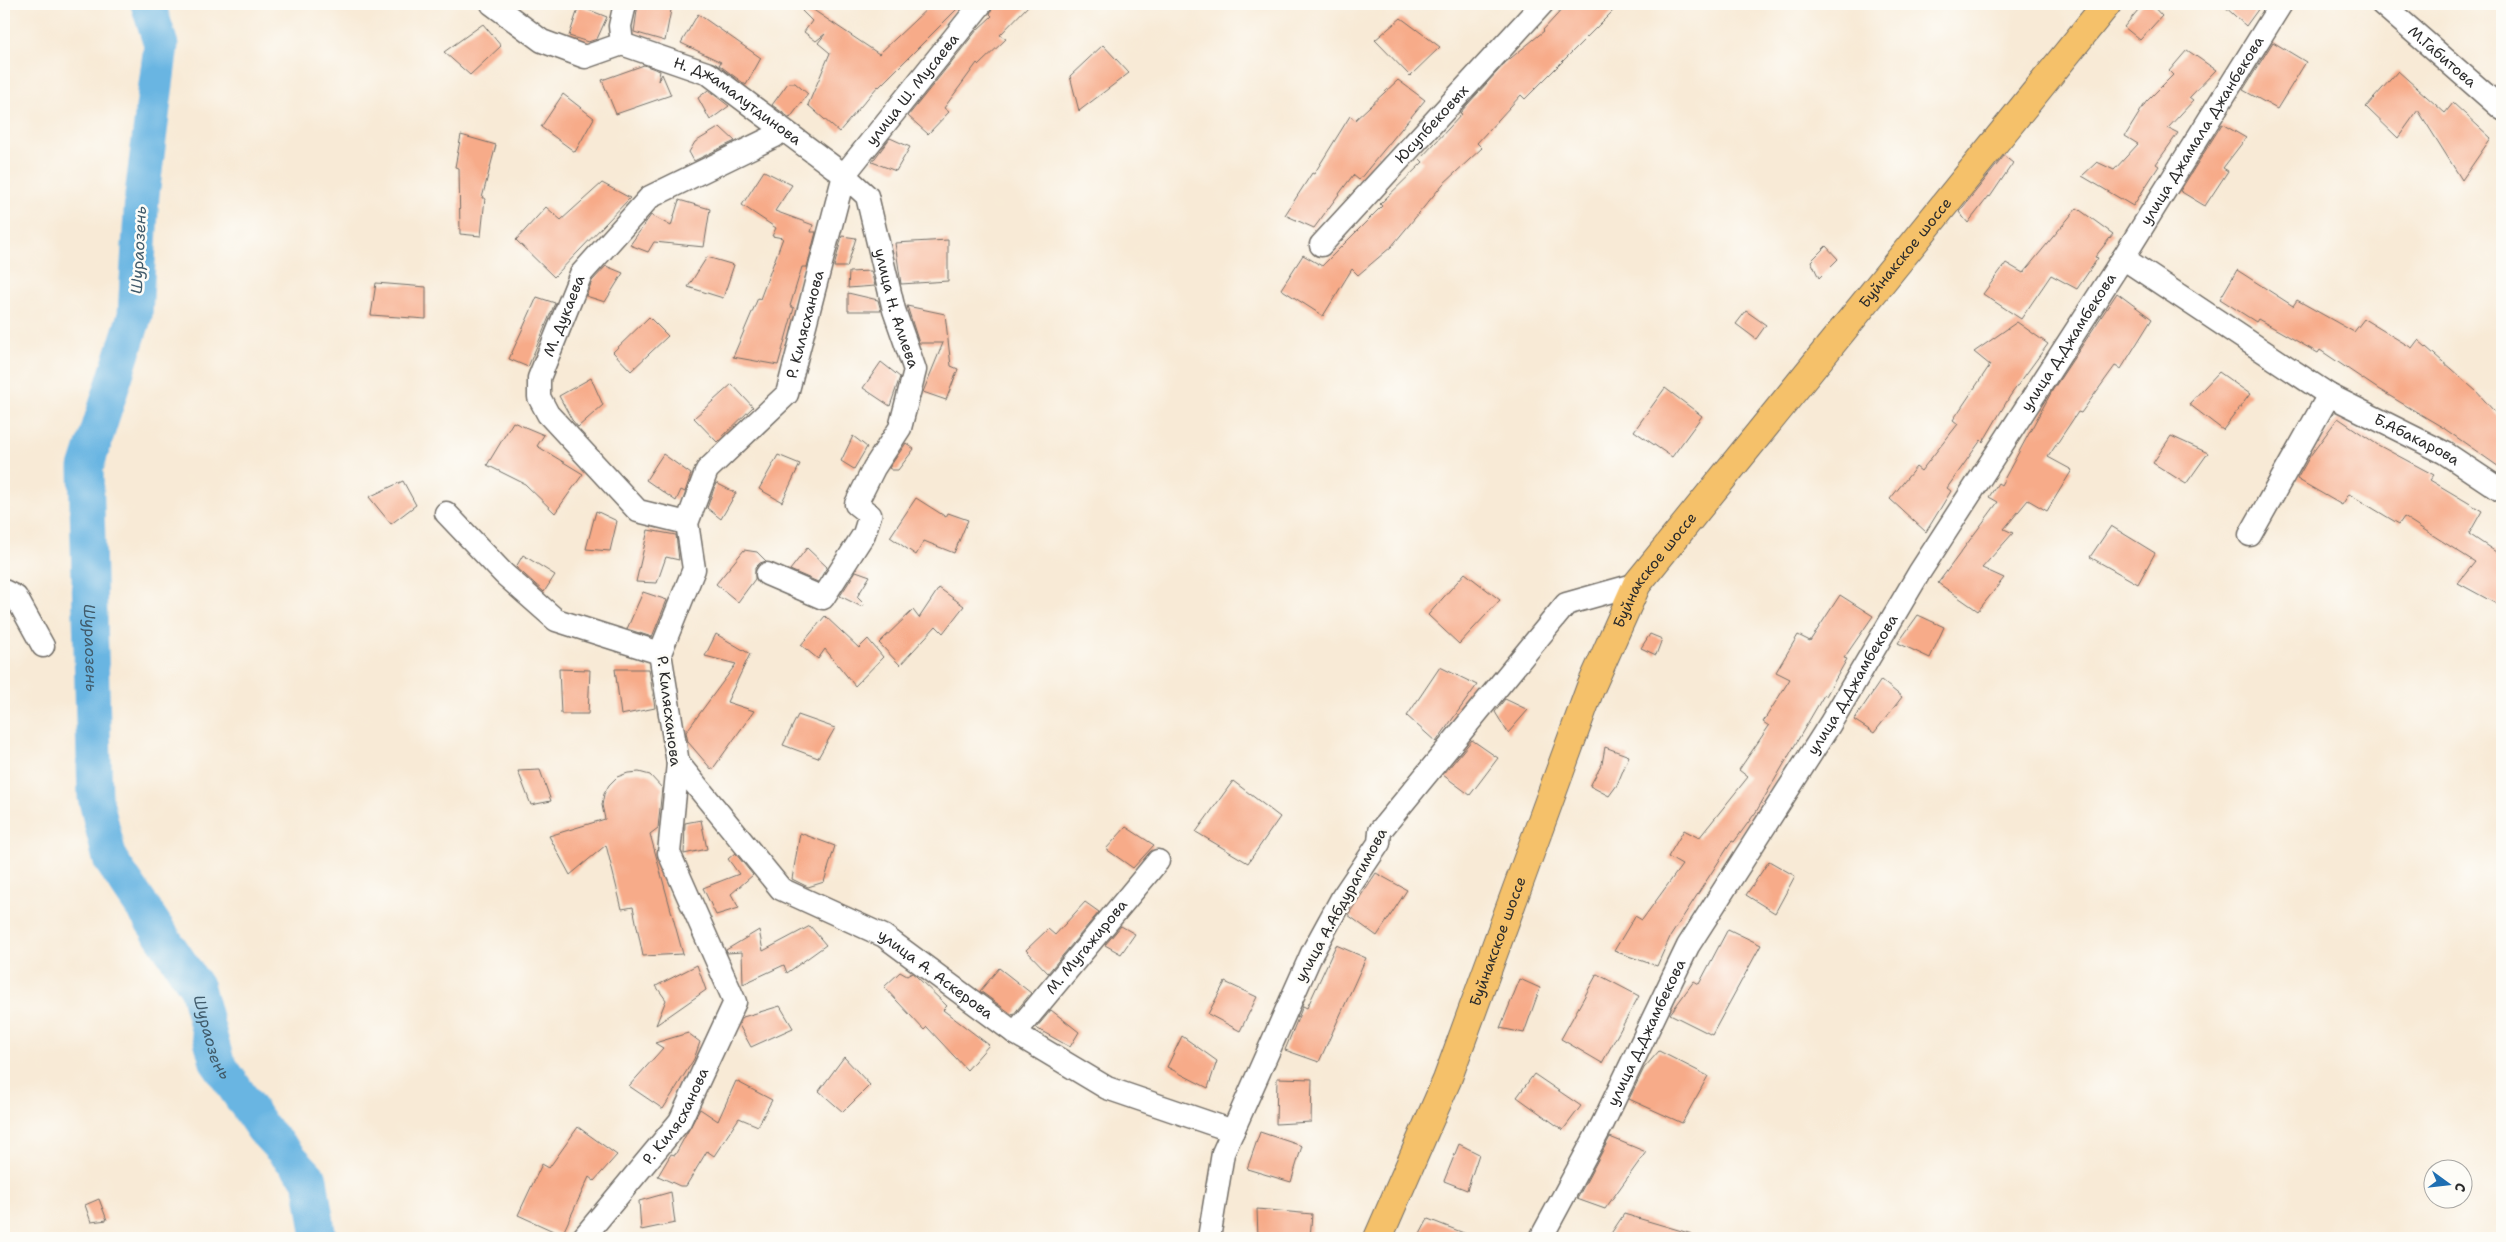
<svg xmlns="http://www.w3.org/2000/svg" width="2506" height="1242" font-family="'Shantell Sans',sans-serif">
<style>
.lines{fill:none;stroke-linecap:round;stroke-linejoin:round}
.river{stroke:#69b5e2;stroke-width:35}
.building{fill:#f7ab89}
.minor-casing{stroke:#736e67;stroke-width:25}
.major-casing{stroke:#736e67;stroke-width:30}
.minor{stroke:#fff;stroke-width:22}
.major{stroke:#f5c16b;stroke-width:28}
.labels{text-anchor:middle;stroke-width:5;stroke-linejoin:round;paint-order:stroke}
.street-label{font-size:15px;fill:#2b2b2b;stroke:#fdfcf7}
.water-label{font-size:16px;font-style:italic;fill:#415b6b;stroke:#fdfcf7}
</style>
<rect width="100%" height="100%" fill="#fdfcf7"/>
<filter id="ink" filterUnits="userSpaceOnUse"><feTurbulence type="fractalNoise" baseFrequency=".02" numOctaves="2"/><feDisplacementMap in="SourceGraphic" scale="10" xChannelSelector="R" yChannelSelector="G"/><feConvolveMatrix kernelMatrix="1 2 1 2 8 2 1 2 1" color-interpolation-filters="sRGB"/></filter>
<filter id="wash" filterUnits="userSpaceOnUse"><feTurbulence type="fractalNoise" baseFrequency=".0096" numOctaves="4" result="noise"/><feDisplacementMap in="SourceGraphic" scale="20" xChannelSelector="R" yChannelSelector="G"/><feGaussianBlur stdDeviation="1.12" result="paint"/><feColorMatrix in="noise" values="0 0 0 0 0 0 0 0 0 0 0 0 0 0 0 0 0 1.4 0 .05"/><feComposite in="paint" operator="in"/></filter>
<g filter="url(#wash)">
<rect width="100%" height="100%" fill="#f8ead6"/>
<g class="lines">
<path class="river" id="s1" d="M 148,4 L 161,45 L 142,195 L 135,315 L 86,468 L 95,797 L 110,859 L 197,988 L 217,1062 L 263,1129 L 310,1179 L 319,1238"/>
</g>
<g id="blocks">
<g class="building">
<polygon points="638,4 654,4 671,10 665,41 634,32"/>
<polygon points="932,4 962,4 879,87 878,86 839,132 808,105 830,53 818,43 825,34 816,41 804,32 812,21 802,11 806,5 879,54"/>
<polygon points="994,4 1030,4 1000,35 1006,39 979,65 977,63 944,108 949,112 928,134 908,116 977,30 992,16 990,14"/>
<polygon points="1567,4 1620,4 1525,99 1521,95 1477,143 1482,148 1443,184 1391,247 1358,275 1352,269 1323,316 1281,289 1303,255 1322,266 1382,206 1380,204 1423,162 1420,159 1462,114 1460,113 1467,105 1506,62 1544,31 1543,30"/>
<polygon points="2143,4 2151,4 2162,16 2140,40 2124,27"/>
<polygon points="2222,4 2262,4 2246,26"/>
<polygon points="579,6 607,17 597,39 588,42 569,36"/>
<polygon points="698,14 761,58 746,85 719,65 721,62 681,43"/>
<polygon points="1401,18 1440,47 1410,76 1375,40"/>
<polygon points="483,24 501,46 470,75 444,52"/>
<polygon points="2273,42 2306,62 2277,109 2243,90"/>
<polygon points="1103,45 1129,73 1079,111 1070,76"/>
<polygon points="2187,50 2216,70 2189,98 2193,101 2168,128 2178,133 2156,164 2159,166 2133,206 2082,176 2097,162 2114,170 2138,144 2125,136 2146,102 2173,75 2169,71"/>
<polygon points="644,65 660,71 658,81 662,74 671,95 616,114 602,80"/>
<polygon points="2398,71 2445,113 2453,103 2491,138 2462,180 2418,110 2398,138 2366,107"/>
<polygon points="1398,80 1425,100 1359,180 1353,175 1314,228 1285,215 1312,173 1314,174 1350,116 1355,120"/>
<polygon points="788,83 795,83 808,94 790,118 772,105"/>
<polygon points="708,90 729,106 710,120 698,98"/>
<polygon points="563,94 594,118 575,152 541,127"/>
<polygon points="2222,124 2246,138 2223,168 2228,171 2205,206 2180,191"/>
<polygon points="720,127 735,141 694,161 689,152 695,142"/>
<polygon points="461,135 496,145 482,198 485,198 481,236 460,234 459,168 455,167"/>
<polygon points="890,138 910,147 896,171 872,162"/>
<polygon points="2004,156 2013,163 1990,197 1989,196 1968,223 1959,212"/>
<polygon points="764,171 792,185 775,211 813,225 811,232 816,232 807,267 802,267 790,306 794,308 778,365 733,357 758,298 760,299 783,238 772,236 776,228 742,205"/>
<polygon points="602,183 630,198 554,277 516,240 546,207 561,220"/>
<polygon points="679,200 710,209 704,247 654,242 648,252 630,245 651,215 671,226"/>
<polygon points="2077,208 2113,234 2095,257 2098,258 2077,289 2051,275 2021,319 1983,294 2006,263 2023,273"/>
<polygon points="842,236 856,238 847,267 834,267"/>
<polygon points="948,240 948,281 901,284 895,243"/>
<polygon points="1826,246 1838,259 1819,278 1811,261"/>
<polygon points="707,257 734,265 723,298 688,287"/>
<polygon points="606,266 623,273 605,302 586,296 592,281"/>
<polygon points="2237,270 2293,306 2297,300 2354,332 2364,319 2412,348 2418,340 2476,391 2502,420 2502,469 2442,427 2378,389 2320,350 2318,353 2258,319 2256,322 2220,299"/>
<polygon points="871,271 875,286 848,288 849,272"/>
<polygon points="376,283 426,287 426,319 371,315"/>
<polygon points="848,293 878,300 881,311 848,311"/>
<polygon points="2117,293 2152,319 2121,369 2115,366 2081,413 2078,412 2048,457 2072,470 2047,511 2028,500 2004,529 2013,533 1982,568 2004,578 1978,611 1938,583 1998,502 1989,497 1998,483 2001,485 2052,391"/>
<polygon points="537,297 555,303 528,367 509,359"/>
<polygon points="907,306 945,314 951,366 958,369 946,400 923,392 943,343 919,343"/>
<polygon points="1746,311 1766,325 1756,339 1736,324"/>
<polygon points="649,317 668,336 631,371 613,352"/>
<polygon points="2017,322 2048,344 2010,396 1983,442 1981,440 1947,488 1951,491 1926,532 1890,499 1916,467 1921,471 1958,424 1953,420 1990,365 1974,352"/>
<polygon points="881,362 900,377 890,406 863,388"/>
<polygon points="2219,372 2250,394 2223,430 2189,404"/>
<polygon points="591,378 603,405 578,427 572,420 559,396"/>
<polygon points="732,384 753,407 717,442 694,418"/>
<polygon points="1665,388 1702,416 1672,457 1634,431"/>
<polygon points="2338,418 2378,445 2434,475 2430,480 2482,511 2469,534 2502,556 2502,607 2458,583 2475,562 2404,517 2399,524 2349,494 2342,505 2297,479 2310,456"/>
<polygon points="513,422 544,435 537,446 583,474 555,513 525,484 487,465"/>
<polygon points="853,436 867,447 854,469 841,461"/>
<polygon points="2171,436 2208,453 2186,484 2153,463"/>
<polygon points="906,443 914,449 898,470 892,470 889,468"/>
<polygon points="663,454 691,474 685,492 681,490 676,501 646,480"/>
<polygon points="778,455 800,464 782,502 759,489"/>
<polygon points="403,481 416,505 391,524 369,497"/>
<polygon points="716,483 736,493 721,519 707,508"/>
<polygon points="916,498 946,517 948,513 968,520 954,553 924,541 916,555 890,537"/>
<polygon points="596,511 617,521 610,551 586,549"/>
<polygon points="2111,526 2155,553 2138,584 2090,557"/>
<polygon points="648,530 676,535 679,560 666,557 657,583 636,582"/>
<polygon points="807,548 827,567 818,582 790,570"/>
<polygon points="744,550 757,552 766,561 760,563 755,568 755,579 738,602 716,584"/>
<polygon points="523,555 555,575 544,592 516,567"/>
<polygon points="856,571 870,576 857,597 864,604 862,607 840,596"/>
<polygon points="1465,573 1500,600 1459,644 1428,615"/>
<polygon points="939,588 964,606 943,633 936,626 900,665 879,643 913,610 919,618"/>
<polygon points="643,592 667,600 652,637 627,629"/>
<polygon points="1840,595 1873,616 1844,658 1847,659 1826,696 1824,695 1756,812 1734,842 1732,841 1670,937 1657,966 1614,951 1635,916 1642,920 1682,865 1668,857 1684,830 1699,838 1748,777 1739,770 1769,726 1763,722 1790,679 1776,672 1798,635 1810,641"/>
<polygon points="1918,615 1944,627 1930,658 1898,643"/>
<polygon points="825,616 859,648 868,639 883,657 855,686 825,649 818,659 801,645"/>
<polygon points="716,634 750,654 727,702 754,711 712,770 688,742 686,732 736,664 705,656"/>
<polygon points="1650,634 1662,639 1656,655 1641,648"/>
<polygon points="1440,667 1477,685 1436,742 1407,716"/>
<polygon points="559,669 590,670 588,714 561,714"/>
<polygon points="615,669 649,669 655,708 621,715"/>
<polygon points="1881,680 1902,697 1874,733 1854,720"/>
<polygon points="1505,699 1528,710 1508,733 1495,712"/>
<polygon points="798,715 835,728 818,758 783,745"/>
<polygon points="1472,740 1498,758 1470,795 1443,775"/>
<polygon points="1605,747 1629,756 1617,785 1609,796 1590,786 1602,764"/>
<polygon points="540,770 551,801 531,805 518,771"/>
<polygon points="639,772 650,775 662,788 658,828 650,834 683,954 643,956 633,907 622,909 606,845 570,875 549,836 605,819 602,805 604,794 609,785 617,777 628,773"/>
<polygon points="1233,781 1280,817 1248,863 1196,832"/>
<polygon points="701,820 707,849 684,854 685,823"/>
<polygon points="1126,827 1154,845 1133,868 1106,849"/>
<polygon points="800,833 835,846 824,882 808,887 792,879"/>
<polygon points="735,853 753,875 731,894 739,908 716,915 703,888 739,874 728,859"/>
<polygon points="1769,861 1795,876 1775,913 1746,895"/>
<polygon points="1376,873 1407,890 1377,936 1348,915"/>
<polygon points="1085,902 1099,912 1048,973 1026,950 1048,929 1055,935"/>
<polygon points="810,926 826,945 787,973 784,965 743,984 742,952 727,953 726,950 759,930 763,951"/>
<polygon points="1121,926 1135,934 1121,954 1105,945"/>
<polygon points="1728,929 1761,945 1712,1035 1670,1014 1694,981 1699,984"/>
<polygon points="1336,945 1366,958 1319,1062 1285,1050 1303,1006 1307,1008"/>
<polygon points="697,965 706,990 656,1025 666,1000 656,986"/>
<polygon points="999,968 1031,993 1013,1015 980,991"/>
<polygon points="900,972 907,976 912,973 916,976 947,1006 943,1010 989,1045 967,1070 927,1027 924,1030 884,987"/>
<polygon points="1597,974 1639,996 1602,1063 1561,1039"/>
<polygon points="1520,979 1540,988 1524,1033 1500,1028"/>
<polygon points="1225,982 1257,997 1240,1031 1208,1014"/>
<polygon points="780,1006 793,1028 751,1047 739,1025 743,1017"/>
<polygon points="1051,1010 1079,1032 1070,1047 1036,1028"/>
<polygon points="688,1033 700,1042 694,1059 663,1109 629,1086 663,1048 655,1043"/>
<polygon points="1182,1036 1217,1061 1208,1088 1167,1067"/>
<polygon points="1659,1051 1708,1076 1682,1123 1629,1099 1644,1068"/>
<polygon points="844,1057 870,1085 843,1112 819,1091"/>
<polygon points="1534,1074 1581,1106 1563,1130 1517,1097"/>
<polygon points="1277,1078 1312,1079 1311,1122 1276,1124"/>
<polygon points="736,1081 772,1100 758,1126 739,1118 714,1156 707,1151 686,1186 680,1186 658,1176 671,1154 675,1155 700,1109 718,1121"/>
<polygon points="578,1127 617,1155 594,1181 589,1177 562,1235 518,1215 542,1164 549,1168"/>
<polygon points="1260,1132 1302,1146 1291,1182 1247,1169"/>
<polygon points="1610,1137 1646,1152 1605,1209 1577,1199"/>
<polygon points="1459,1144 1479,1154 1467,1190 1444,1181"/>
<polygon points="671,1192 675,1223 641,1230 639,1201"/>
<polygon points="99,1199 107,1220 91,1222 85,1205"/>
<polygon points="1257,1209 1312,1214 1310,1238 1258,1238"/>
<polygon points="1624,1214 1692,1234 1691,1238 1608,1238"/>
<polygon points="1428,1219 1474,1237 1474,1238 1418,1238"/>
</g>
</g>
</g>
<g filter="url(#ink)">
<use href="#blocks" fill-opacity="0" stroke="#736e67" stroke-width="1"/>
<g class="lines">
<defs>
<g id="minor">
<polyline points="492,4 542,41 585,57 622,44"/>
<path id="s2" d="M 2382,4 L 2502,109"/>
<path id="s3" d="M 622,44 L 709,74 L 844,175 L 867,196 L 894,310 L 915,370 L 900,428 L 874,468 L 856,504 L 870,515 L 864,534 L 823,598 L 767,574"/>
<polyline points="622,44 620,26 625,4"/>
<path id="s4" d="M 1321,245 L 1542,4"/>
<path id="s5" d="M 2123,258 L 2329,395 L 2445,453 L 2502,491"/>
<polyline points="446,513 504,574 556,620 660,653"/>
<path id="s6" d="M 687,523 L 638,511 L 548,414 L 539,397 L 539,378 L 581,274 L 650,197 L 775,136"/>
<polyline points="2250,535 2329,395"/>
<polyline points="4,591 16,597 43,646"/>
<path id="s7" d="M 678,763 L 781,889 L 884,936 L 1015,1033 L 1107,1088 L 1233,1131"/>
<path id="s8" d="M 1015,1033 L 1158,861"/>
<path id="s9" d="M 583,1238 L 680,1121 L 735,1002 L 669,853 L 678,763 L 660,653 L 694,569 L 687,523 L 707,470 L 787,394 L 844,175 L 981,4"/>
<polyline points="1209,1238 1223,1153 1312,953 1342,898 1379,843 1380,831 1566,604 1637,584"/>
<path id="s10" d="M 1541,1238 L 1603,1123 L 1688,946 L 1830,724 L 1919,573 L 2123,258 L 2281,4"/>
</g>
<g id="major">
<path id="s11" d="M 1378,1238 L 1447,1080 L 1590,689 L 1637,584 L 2107,4"/>
</g>
</defs>
<use href="#minor" class="minor-casing"/>
<use href="#major" class="major-casing"/>
<use href="#minor" class="minor"/>
<use href="#major" class="major"/>
</g>
</g>
<g class="labels">
<g class="street-label">
<text dy="5" stroke="none"><textPath href="#s2" startOffset="80">М.Габитова</textPath></text>
<text dy="5" stroke="none"><textPath href="#s9" startOffset="1288">улица Ш. Мусаева</textPath></text>
<text dy="5" stroke="none"><textPath href="#s3" startOffset="130">Н. Джамалутдинова</textPath></text>
<text dy="5" stroke="none"><textPath href="#s4" startOffset="164">Юсупбековых</textPath></text>
<text dy="5" stroke="none"><textPath href="#s10" startOffset="1291">улица Джамала Джанбекова</textPath></text>
<text dy="5" stroke="none"><textPath href="#s11" startOffset="1130">Буйнакское шоссе</textPath></text>
<text dy="5" stroke="none"><textPath href="#s3" startOffset="408">улица Н. Алиева</textPath></text>
<text dy="5" stroke="none"><textPath href="#s6" startOffset="288">М. Дукаева</textPath></text>
<text dy="5" stroke="none"><textPath href="#s9" startOffset="1024">Р. Килясханова</textPath></text>
<text dy="5" stroke="none"><textPath href="#s10" startOffset="1041">улица Д.Джамбекова</textPath></text>
<text dy="5" stroke="none"><textPath href="#s5" startOffset="346">Б.Абакарова</textPath></text>
<text dy="5" stroke="none"><textPath href="#s11" startOffset="725">Буйнакское шоссе</textPath></text>
<text dy="5" stroke="none"><textPath href="#s10" startOffset="636">улица Д.Джамбекова</textPath></text>
<text transform="translate(669 711) rotate(83)" y="5">Р. Килясханова</text>
<text transform="translate(1341 905) rotate(-61)" y="5">улица А.Абдурагимова</text>
<text dy="5" stroke="none"><textPath href="#s11" startOffset="320">Буйнакское шоссе</textPath></text>
<text dy="5" stroke="none"><textPath href="#s8" startOffset="112">М. Мугажирова</textPath></text>
<text dy="5" stroke="none"><textPath href="#s7" startOffset="340">улица А. Аскерова</textPath></text>
<text dy="5" stroke="none"><textPath href="#s10" startOffset="231">улица Д.Джамбекова</textPath></text>
<text dy="5" stroke="none"><textPath href="#s9" startOffset="154">Р. Килясханова</textPath></text>
</g>
<g class="water-label">
<text transform="translate(138 250) rotate(-87)" y="6">Шураозень</text>
<text dy="6" stroke="none"><textPath href="#s1" startOffset="655">Шураозень</textPath></text>
<text dy="6" stroke="none"><textPath href="#s1" startOffset="1075">Шураозень</textPath></text>
</g>
</g>
<rect width="2506" height="1242" fill="none" stroke="#fdfcf7" stroke-width="20"/>
<g transform="translate(2448 1184) rotate(105)"><circle r="24" fill="#fdfcf7" stroke="#a9a8a5"/>
<path d="M0-4L9 19L0 12L-9 19Z" fill="#1f6fb2"/>
<text y="-8" font-size="14" font-weight="bold" text-anchor="middle" fill="#2b2b2b">С</text>
</g>
</svg>
